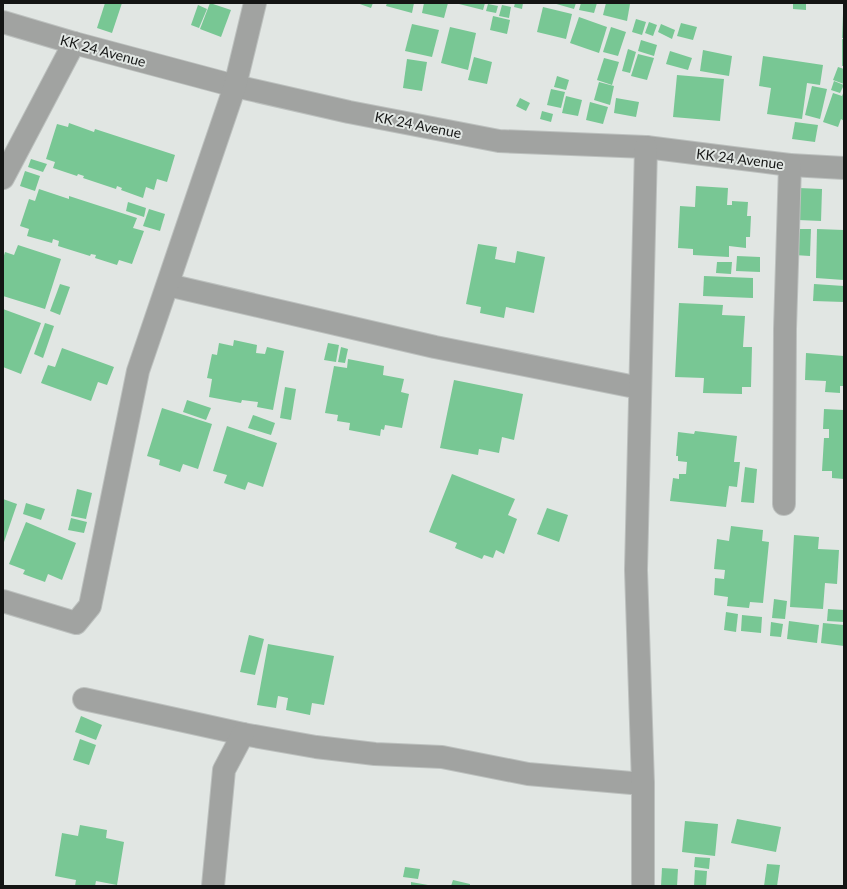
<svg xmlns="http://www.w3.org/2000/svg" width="847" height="889" font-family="Lato,sans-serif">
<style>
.building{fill:#78c794}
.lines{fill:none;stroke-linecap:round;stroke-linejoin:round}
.minor-casing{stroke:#bcc0be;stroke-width:24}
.minor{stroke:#a1a3a1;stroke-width:22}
.labels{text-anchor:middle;stroke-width:4;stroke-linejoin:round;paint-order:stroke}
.street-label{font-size:14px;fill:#141514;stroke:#e1e6e3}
</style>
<rect width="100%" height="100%" fill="#e1e6e3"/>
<g class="building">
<polygon points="105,3 122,3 112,33 97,28"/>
<polygon points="210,3 231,10 221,37 200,29"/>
<polygon points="357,3 373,3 371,8"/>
<polygon points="387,3 414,3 412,13 386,6"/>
<polygon points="424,3 448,3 444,18 422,13"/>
<polygon points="455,3 485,3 483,10"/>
<polygon points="515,3 523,3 522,9 514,7"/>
<polygon points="553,3 576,3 574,9"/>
<polygon points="581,3 597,3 594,13 579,10"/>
<polygon points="606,3 630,4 627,21 603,15"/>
<polygon points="793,3 806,3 806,10 793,9"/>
<polygon points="488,4 498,6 496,13 486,11"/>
<polygon points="198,5 207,9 199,28 191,25"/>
<polygon points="502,5 511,7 509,18 499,16"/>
<polygon points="543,7 572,14 566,39 537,32"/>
<polygon points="843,14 844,14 844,38 842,38"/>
<polygon points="493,16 510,20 507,34 490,30"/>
<polygon points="579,17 607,27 599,53 570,43"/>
<polygon points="636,19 646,22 642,35 632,32"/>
<polygon points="649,22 657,25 653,36 645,33"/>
<polygon points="681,23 697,27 693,40 677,36"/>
<polygon points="412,24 439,30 432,57 405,51"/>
<polygon points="661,24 675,30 672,39 658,32"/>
<polygon points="450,27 476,33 468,70 441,63"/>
<polygon points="611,27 626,32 618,56 603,52"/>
<rect x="842" y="39" width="2" height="27"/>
<polygon points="641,40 657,45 654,56 638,51"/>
<polygon points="628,49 636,52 630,73 622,71"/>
<polygon points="703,50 732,56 729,76 700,71"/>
<polygon points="670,51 692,58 688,70 666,64"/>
<polygon points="638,54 654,58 647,80 631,76"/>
<polygon points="763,56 823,65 820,85 807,83 802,119 767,114 771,88 759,86"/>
<polygon points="474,57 492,62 487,84 468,80"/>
<polygon points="604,58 619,62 612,85 597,80"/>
<polygon points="407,59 427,62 422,91 403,88"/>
<polygon points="838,67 844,69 844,84 833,80"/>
<polygon points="677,75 724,79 720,121 673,117"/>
<polygon points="557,76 569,80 566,90 554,87"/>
<polygon points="834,81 844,85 840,93 831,90"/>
<polygon points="599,82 614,86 610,105 594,100"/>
<polygon points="812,86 827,89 820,119 805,115"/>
<polygon points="551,89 565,92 561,108 547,105"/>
<polygon points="844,91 844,121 841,119 838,127 823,122 833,93 842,96"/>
<polygon points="566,96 582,100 578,116 562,113"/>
<polygon points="520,98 530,103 526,111 516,106"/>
<polygon points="616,98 639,102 636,117 614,113"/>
<polygon points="590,102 608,107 603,124 586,120"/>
<polygon points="542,111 553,114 551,122 540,119"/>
<polygon points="795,122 818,125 815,142 792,139"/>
<polygon points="69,123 94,132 95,129 175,155 167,182 157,179 154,190 146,187 143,198 121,190 122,188 117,186 116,189 83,178 84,176 78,174 77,176 53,168 55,162 46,159 57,124 68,127"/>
<polygon points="31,159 47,164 43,172 28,167"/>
<polygon points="25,171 40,176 35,191 20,186"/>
<polygon points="696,186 728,188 727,205 732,205 732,201 748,202 747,216 751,216 750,237 746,237 746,248 729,246 729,257 693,255 693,249 678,248 680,206 695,207"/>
<polygon points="799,188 822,189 821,221 798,220"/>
<polygon points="39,189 69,199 69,196 137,218 133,228 144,231 132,264 119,260 117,265 95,258 96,255 91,254 90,256 58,246 59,241 53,239 52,243 27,236 29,229 20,226 29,199 35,201"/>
<polygon points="128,202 146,208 144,217 126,211"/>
<polygon points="149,209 165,214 160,231 143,226"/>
<polygon points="795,229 811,229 810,256 794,255"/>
<polygon points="817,229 844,230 844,280 816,278"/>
<polygon points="478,244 497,247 495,259 515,263 517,251 545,257 534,313 506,307 504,318 480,313 481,307 466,304"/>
<polygon points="18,245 61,259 45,309 3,296 3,259 5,252 14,255"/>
<polygon points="737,256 760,257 760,272 736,271"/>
<polygon points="717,262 732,262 731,274 716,273"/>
<polygon points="704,276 753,278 753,298 703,296"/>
<polygon points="60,284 70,287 60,315 50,311"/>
<polygon points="814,284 844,286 844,302 813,301"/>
<polygon points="679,303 723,305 722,315 745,316 743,347 752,347 751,387 742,387 742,394 703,393 704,378 675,377"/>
<polygon points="3,309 41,323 21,374 3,367"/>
<polygon points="45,323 54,326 43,358 34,354"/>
<polygon points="234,340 257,345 256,353 265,354 267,347 284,351 273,410 257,407 258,402 242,400 241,403 209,397 212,379 207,378 212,354 217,355 219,343 233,346"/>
<polygon points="328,343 339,345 336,362 324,360"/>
<polygon points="341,347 348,349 345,363 338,362"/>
<polygon points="62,348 114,367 107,385 98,382 91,401 41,383 48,365 55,367"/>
<polygon points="806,353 844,356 844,386 840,386 840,393 825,392 826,381 805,380"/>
<polygon points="348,359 384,366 383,375 404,379 401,392 409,394 402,428 385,425 384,430 381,429 380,436 349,430 350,423 337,421 338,415 325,413 334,366 347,368"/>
<polygon points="454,380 523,394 514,440 502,437 499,453 479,449 478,455 440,448"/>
<polygon points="285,387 296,389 291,420 280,418"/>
<polygon points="187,400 211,408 206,420 183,412"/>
<polygon points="162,408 212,424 198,469 183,464 180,472 159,465 160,460 147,456"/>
<polygon points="824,409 844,410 844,479 832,478 832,471 822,471 824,438 829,438 829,429 823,429"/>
<polygon points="253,415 275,423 271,435 248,428"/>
<polygon points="227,426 277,443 263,487 248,482 245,490 224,483 227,475 213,471"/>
<polygon points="695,431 737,436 734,462 740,462 737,487 729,486 726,507 670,501 673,478 679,479 679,474 686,474 687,462 678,461 678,456 676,456 678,432 694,434"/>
<polygon points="745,467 757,469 754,503 741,502"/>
<polygon points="452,474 515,499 508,515 517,519 504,554 496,550 493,558 484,555 482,559 455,548 457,543 429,532"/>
<polygon points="77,489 92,493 86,519 71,516"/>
<polygon points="3,499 17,504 3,545"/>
<polygon points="26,503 45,509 41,520 23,514"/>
<polygon points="547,508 568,515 559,542 537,534"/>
<polygon points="71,518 87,522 84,533 68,530"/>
<polygon points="26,522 76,543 62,580 48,574 45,582 23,574 25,570 9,564"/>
<polygon points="731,526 763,530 762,541 769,542 763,603 750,602 749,608 727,606 728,597 714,595 715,578 724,579 725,570 714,569 717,539 729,541"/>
<polygon points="794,535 819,537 818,549 839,550 837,584 825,583 823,609 790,607"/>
<polygon points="774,599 787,601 785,619 772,618"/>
<polygon points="828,609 844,610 844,622 827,621"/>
<polygon points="726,612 738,614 736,632 724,630"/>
<polygon points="742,615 762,617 761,633 741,631"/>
<polygon points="789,621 819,625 817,643 787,639"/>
<polygon points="771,622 783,624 781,637 770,636"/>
<polygon points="823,623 844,625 844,646 821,643"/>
<polygon points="249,635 264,639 255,675 240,672"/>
<polygon points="268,644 334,656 324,705 312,703 310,715 286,710 288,698 278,696 276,708 257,705"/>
<polygon points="81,716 102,725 96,740 75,732"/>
<polygon points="80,739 96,745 89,765 73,760"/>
<polygon points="737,819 781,827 776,852 731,843"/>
<polygon points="685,821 718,824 715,856 682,852"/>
<polygon points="80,825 107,830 106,838 124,842 117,885 96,881 95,886 75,886 76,880 55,876 62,833 78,836"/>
<polygon points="695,857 710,858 709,869 694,867"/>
<polygon points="767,864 780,865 777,886 764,886"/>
<polygon points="405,867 420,869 418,879 403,877"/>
<polygon points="662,868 678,869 677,886 661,886"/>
<polygon points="695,870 707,871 706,886 694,886"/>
<polygon points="453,880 470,884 470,886 451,886"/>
<polygon points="411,882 428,885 428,886 411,886"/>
</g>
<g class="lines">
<defs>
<g id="minor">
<polyline points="3,22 74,43 235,86 349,112 499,141 646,147 790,165 844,168"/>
<polyline points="3,178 74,43"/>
<polyline points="168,285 435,347 640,388"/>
<polyline points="784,504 785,329 790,165"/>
<polyline points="3,601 76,623 90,606 138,371 235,86 255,3"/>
<polyline points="84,699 243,734 316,747 375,754 442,757 528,774 643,784"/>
<polyline points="213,886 224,770 243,734"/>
<polyline points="643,886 643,784 636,570 646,147"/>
</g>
</defs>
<use href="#minor" class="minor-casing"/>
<use href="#minor" class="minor"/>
</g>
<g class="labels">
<g class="street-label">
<text transform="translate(103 51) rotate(15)" y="5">KK 24 Avenue</text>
<text transform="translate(418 125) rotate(11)" y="5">KK 24 Avenue</text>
<text transform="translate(740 159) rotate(7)" y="5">KK 24 Avenue</text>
</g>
</g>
<rect width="847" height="889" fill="none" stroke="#141514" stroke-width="8"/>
</svg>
